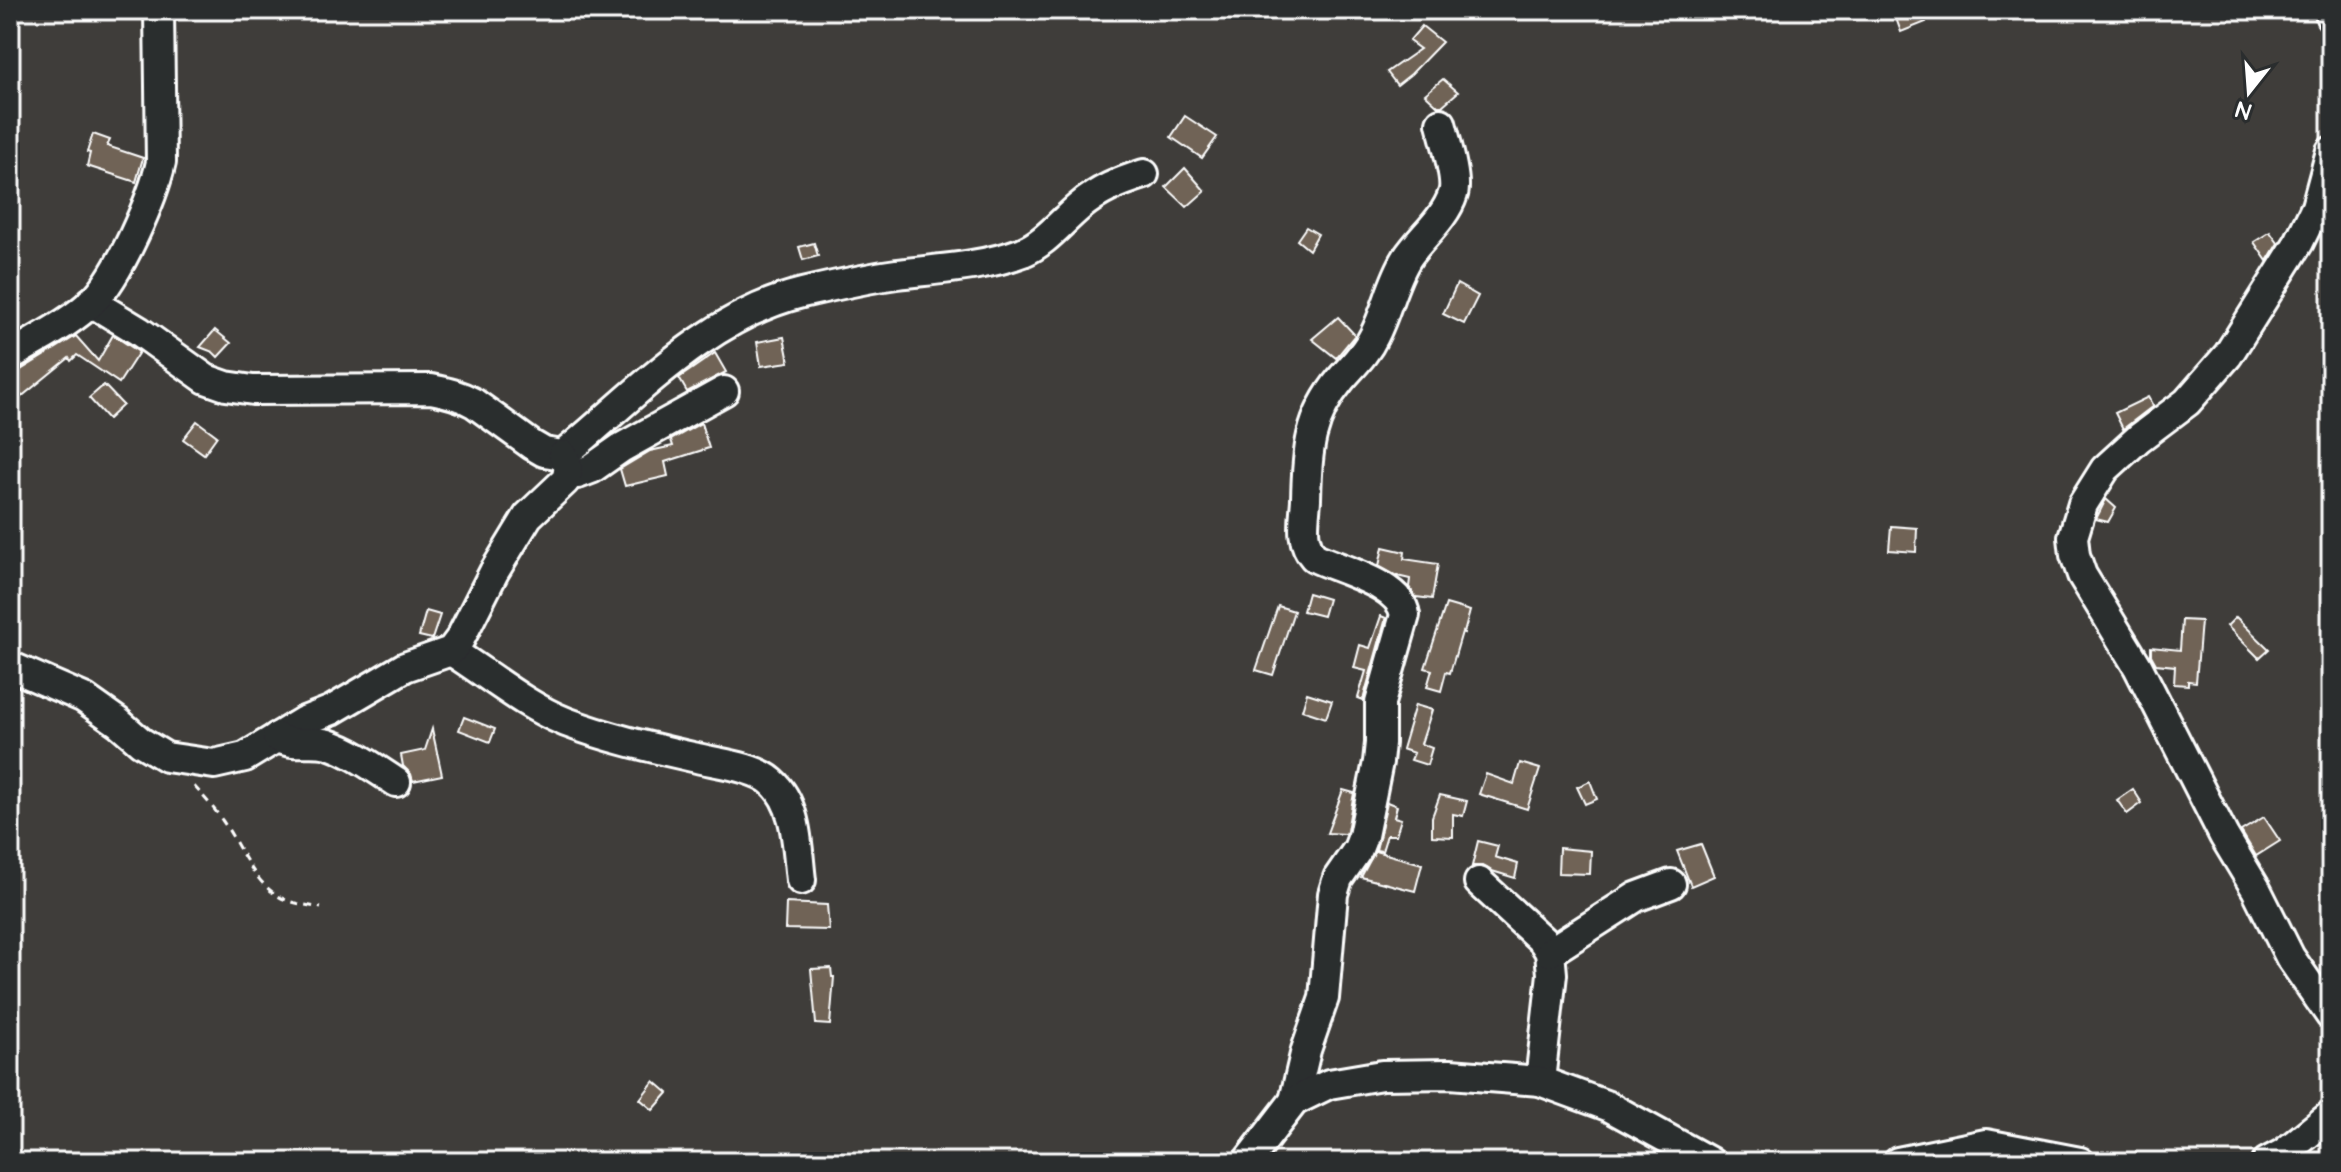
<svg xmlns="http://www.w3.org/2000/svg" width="2341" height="1172" font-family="'Architects Daughter',sans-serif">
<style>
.building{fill:#706356;stroke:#fff;stroke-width:2}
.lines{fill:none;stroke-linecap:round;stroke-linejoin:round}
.minor-casing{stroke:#fff;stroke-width:34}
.path{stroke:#fff;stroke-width:3;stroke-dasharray:8 6;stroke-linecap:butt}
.minor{stroke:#2a2d2e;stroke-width:28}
</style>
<rect width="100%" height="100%" fill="#3f3d3a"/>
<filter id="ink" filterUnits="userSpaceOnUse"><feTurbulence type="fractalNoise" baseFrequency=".0125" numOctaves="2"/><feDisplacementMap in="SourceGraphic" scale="16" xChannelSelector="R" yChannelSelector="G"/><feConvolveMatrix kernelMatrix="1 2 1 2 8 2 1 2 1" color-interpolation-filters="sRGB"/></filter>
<g filter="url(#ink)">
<g class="building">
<polygon points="1893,10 1923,10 1926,22 1901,32"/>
<polygon points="1422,26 1442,42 1411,74 1397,85 1387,72 1420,49 1409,41"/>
<polygon points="1443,79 1458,92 1442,106 1438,106 1425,94"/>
<polygon points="1185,116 1217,137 1202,158 1171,137"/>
<polygon points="93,134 110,140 107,146 143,158 136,182 87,166 90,153 87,152"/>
<polygon points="1185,168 1205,191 1187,207 1166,187"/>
<polygon points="1306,227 1318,234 1309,250 1297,240"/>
<polygon points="2270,232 2278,243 2267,261 2254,242"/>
<polygon points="814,243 818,256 803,260 799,247"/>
<polygon points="1457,284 1478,296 1464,324 1443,314"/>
<polygon points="1338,317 1355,335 1336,358 1312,339"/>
<polygon points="215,330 231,343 218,357 213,352 200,347"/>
<polygon points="113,335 139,352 119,383 77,355 71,361 69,358 10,406 11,373 19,371 76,336 98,361"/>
<polygon points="784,337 789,362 761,366 757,342"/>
<polygon points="715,353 726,372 687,392 679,378"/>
<polygon points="104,385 123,405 108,419 89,398"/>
<polygon points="2148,397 2153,406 2123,429 2115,413"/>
<polygon points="197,421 217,436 204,454 183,439"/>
<polygon points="701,423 709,448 665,462 668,476 625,486 620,469 650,451 673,446 671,440"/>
<polygon points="2106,499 2116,508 2108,522 2096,519"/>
<polygon points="1891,526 1917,528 1916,552 1889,550"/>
<polygon points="1383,547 1405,552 1404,559 1438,564 1432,599 1416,597 1409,587 1410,579 1397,576 1379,566"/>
<polygon points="1308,593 1328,599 1323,616 1303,611"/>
<polygon points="1446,604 1470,611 1464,633 1462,632 1450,673 1446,672 1441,691 1427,687 1432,670 1425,668"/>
<polygon points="1278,606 1294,611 1273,675 1256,670"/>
<polygon points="426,611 440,615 432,639 419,636"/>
<polygon points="1381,616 1386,618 1363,700 1358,698 1366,671 1354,668 1360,645 1370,648"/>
<polygon points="2236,617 2269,649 2259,658 2227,626"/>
<polygon points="2182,620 2201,621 2196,682 2188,681 2188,685 2174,684 2175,666 2156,664 2151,655 2151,647 2180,650"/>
<polygon points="1307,693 1332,701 1326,718 1302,710"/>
<polygon points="1415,705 1432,710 1421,744 1432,748 1427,765 1411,760 1414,753 1402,749"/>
<polygon points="464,717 495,729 490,742 459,730"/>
<polygon points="432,729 442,775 413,781 411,774 403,766 401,755 425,750"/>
<polygon points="1520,763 1540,769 1527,809 1479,794 1486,774 1514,784"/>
<polygon points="1590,781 1597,799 1585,804 1577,787"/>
<polygon points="2133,789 2142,803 2127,814 2117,800"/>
<polygon points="1343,790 1354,793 1347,831 1346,834 1327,833"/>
<polygon points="1440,795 1467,801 1463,816 1453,814 1453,837 1432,836 1432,817"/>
<polygon points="1387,802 1397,806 1394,817 1401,819 1396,835 1387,835 1382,851 1376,850"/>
<polygon points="2264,817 2280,841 2256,856 2241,831"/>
<polygon points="1478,841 1498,846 1495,857 1518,864 1515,878 1492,871 1483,866 1472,866"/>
<polygon points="1701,844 1714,876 1691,886 1677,851"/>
<polygon points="1559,848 1591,851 1590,874 1558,873"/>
<polygon points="1375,851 1422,864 1415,891 1361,877"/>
<polygon points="786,903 827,905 829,930 785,929"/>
<polygon points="831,968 832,977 834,977 830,1025 816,1024 811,969"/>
<polygon points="654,1081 668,1093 653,1110 640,1099"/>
</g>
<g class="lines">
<defs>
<g id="minor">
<polyline points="2330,10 2331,17"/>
<polyline points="2331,151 2316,207 2299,242 2228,355 2187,402 2139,438 2105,469 2083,504 2073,537 2075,555 2082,575 2138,667 2224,836 2256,889 2290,957 2331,1016"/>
<path d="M 91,302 L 139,331 L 206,379 L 226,386 L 253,390 L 431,389 C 446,392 460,395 474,403 L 532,445 L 544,452 L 563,455 C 636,395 707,316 802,293 C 832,286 867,278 897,274 C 939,269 983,267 1023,252 C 1045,243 1061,222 1079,207 C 1099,190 1119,182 1144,174"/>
<path d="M 10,356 C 37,339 69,324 93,301 C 119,276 153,198 161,162 L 159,10"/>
<polyline points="569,474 578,474 591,469 621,448 724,391"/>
<path d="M 451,651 C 489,675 524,705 566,722 C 608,738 653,748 697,758 C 718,763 756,767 772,782 C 798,805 797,849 801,880"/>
<path d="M 10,666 L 84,698 L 118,722 L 141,742 L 166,757 L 214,764 L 245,757 L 304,721 L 332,710 L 405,667 L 451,651 L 460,639 L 494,572 L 528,516 L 565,481 C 570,471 569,464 563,455"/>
<path d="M 277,737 C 293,747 311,739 328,744 C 353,752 374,768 396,782"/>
<polyline points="1479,882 1543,941 1550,952 1552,974 1540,1081"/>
<polyline points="1550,952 1636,897 1671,884"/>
<path d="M 1294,1101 L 1306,1050 L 1324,998 L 1333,894 L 1338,878 L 1358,849 L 1363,836 L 1378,762 L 1380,743 L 1380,703 L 1405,615 C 1401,583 1339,570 1314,557 C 1299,540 1305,519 1306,499 C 1307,452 1309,417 1341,379 C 1353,365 1366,353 1374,336 C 1387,311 1392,282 1407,258 C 1421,237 1445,219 1453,194 C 1458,180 1445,139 1441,123"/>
<polyline points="1247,1162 1294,1101 1329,1084 1382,1075 1450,1074 1540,1081 1608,1106 1710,1162"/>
<polyline points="1898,1162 1986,1144 2080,1162"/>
<polyline points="2267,1162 2284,1153 2331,1115"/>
</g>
</defs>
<use href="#minor" class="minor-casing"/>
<path class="path" d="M 194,786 C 204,797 214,808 222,820 C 240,845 251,879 278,896 C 291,904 307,905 321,908"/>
<use href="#minor" class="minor"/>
</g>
</g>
<rect width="2341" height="1172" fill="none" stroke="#2a2d2e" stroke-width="40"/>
<rect x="20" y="20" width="2301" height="1132" fill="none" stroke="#fff" stroke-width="3" filter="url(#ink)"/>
<g transform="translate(2249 92) rotate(197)" stroke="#2a2d2e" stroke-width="6" paint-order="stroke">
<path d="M0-6L14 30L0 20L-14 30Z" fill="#ffffff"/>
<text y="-12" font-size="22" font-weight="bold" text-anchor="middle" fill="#ffffff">N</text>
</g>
</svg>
